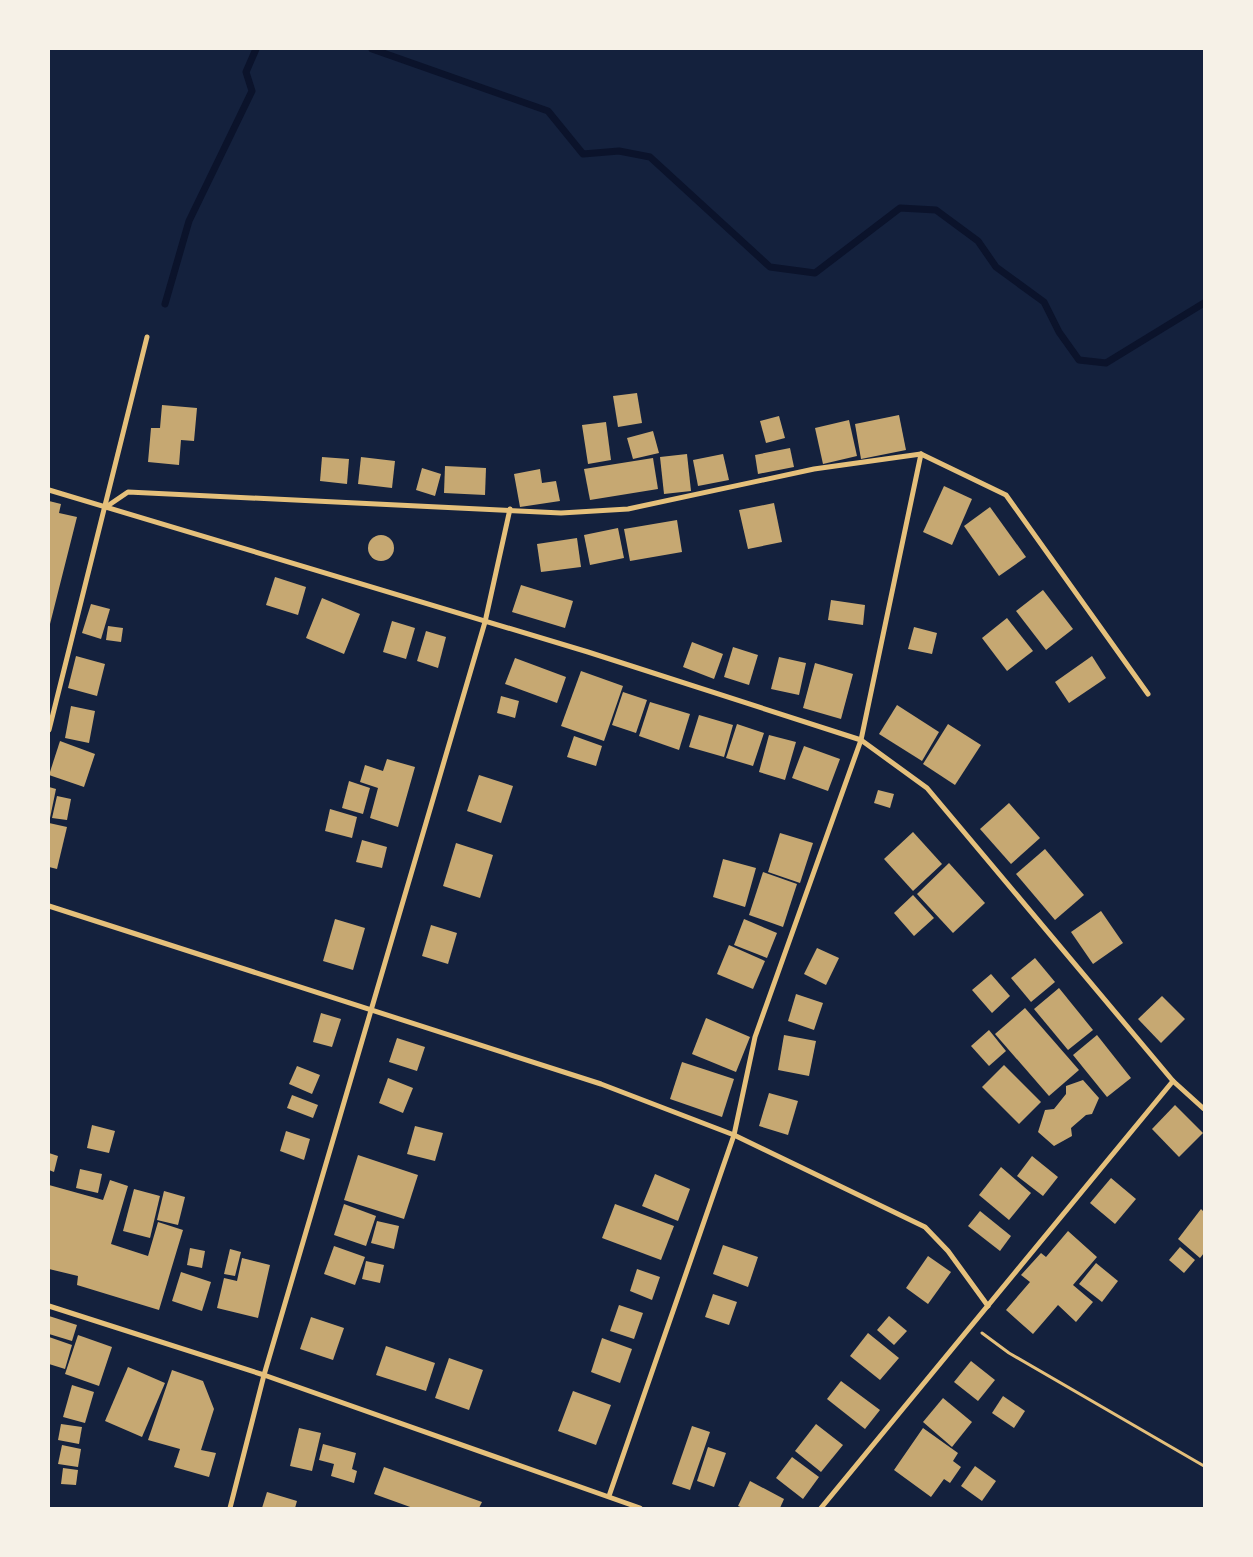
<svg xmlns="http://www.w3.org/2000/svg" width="1253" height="1557" font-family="Barlow,sans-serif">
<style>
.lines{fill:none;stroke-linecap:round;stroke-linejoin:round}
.stream{stroke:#0b132b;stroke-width:7}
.building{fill:#c6a872}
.path{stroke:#e5c07b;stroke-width:3}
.minor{stroke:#e5c07b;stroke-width:5}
</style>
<rect width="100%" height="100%" fill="#14213d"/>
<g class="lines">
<g class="stream">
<polyline points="372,49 548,111 583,154 619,151 650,157 770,267 815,273 900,208 936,210 978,241 996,267 1044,302 1059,332 1079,360 1106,363 1204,303"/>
<polyline points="165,304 189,221 252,91 246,72 256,49"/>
</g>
</g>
<g class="building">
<polygon points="637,393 642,423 618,427 613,396"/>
<polygon points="162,405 197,408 194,441 181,440 179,465 148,462 151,428 160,428"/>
<polygon points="899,415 906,450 861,459 855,424"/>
<polygon points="779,416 785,438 766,443 760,421"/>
<polygon points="849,420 857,456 823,464 815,428"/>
<polygon points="606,422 611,460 588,464 582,425"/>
<polygon points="653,431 659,453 633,459 627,438"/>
<polygon points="790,448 794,467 758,474 755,455"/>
<polygon points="687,454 691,491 664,494 660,457"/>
<polygon points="723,454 729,480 698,486 693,460"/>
<polygon points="322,457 349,459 347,484 320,481"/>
<polygon points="361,457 395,461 392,488 358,484"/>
<polygon points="653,458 658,489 590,500 584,469"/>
<polygon points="445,466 486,468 485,495 444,493"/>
<polygon points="422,468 441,474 435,496 416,490"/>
<polygon points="540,469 542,483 556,481 560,501 520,507 514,474"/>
<polygon points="944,486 972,499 952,545 923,532"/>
<polygon points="49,501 61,504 59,513 77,517 49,628"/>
<polygon points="774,503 782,542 748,549 739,510"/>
<polygon points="990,507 1026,557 999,576 964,526"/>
<polygon points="677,520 682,552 630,561 624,529"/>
<polygon points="618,528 624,558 590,565 584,535"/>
<circle cx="381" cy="548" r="13"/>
<polygon points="577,538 581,567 541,572 537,544"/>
<polygon points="275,577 306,587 298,615 266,605"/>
<polygon points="521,585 573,601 565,628 512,612"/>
<polygon points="1043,590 1073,629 1046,650 1016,611"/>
<polygon points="322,598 360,614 344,654 306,638"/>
<polygon points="831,600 865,605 863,625 828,620"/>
<polygon points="91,604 110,609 101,639 82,633"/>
<polygon points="1007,618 1033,651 1007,671 982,638"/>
<polygon points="392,621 415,628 406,659 383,652"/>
<polygon points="108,626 123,628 121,642 106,640"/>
<polygon points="914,627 937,633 932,654 908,649"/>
<polygon points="426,631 446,637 438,668 417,661"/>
<polygon points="692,642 723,654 714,679 683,667"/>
<polygon points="733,647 758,655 749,685 724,677"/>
<polygon points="76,656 105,664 97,696 68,688"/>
<polygon points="1092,656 1106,678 1069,703 1055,682"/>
<polygon points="779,657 806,663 799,695 771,689"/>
<polygon points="515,658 566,677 557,703 505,684"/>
<polygon points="815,663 853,674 841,719 803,708"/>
<polygon points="581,671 623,686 604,741 561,726"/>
<polygon points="623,692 647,700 636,733 612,725"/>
<polygon points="501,696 519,701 515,718 497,713"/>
<polygon points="650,702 690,714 679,750 639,736"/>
<polygon points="897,705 939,732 922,761 879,734"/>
<polygon points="71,706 95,711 89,743 65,738"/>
<polygon points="699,715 733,725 724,757 689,747"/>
<polygon points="737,724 764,733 753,766 726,758"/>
<polygon points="948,724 981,745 955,785 923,764"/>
<polygon points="769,735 796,742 785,780 759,772"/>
<polygon points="574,736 602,746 596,766 567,757"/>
<polygon points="60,741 95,754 84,787 49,775"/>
<polygon points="804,746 840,759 828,791 792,778"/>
<polygon points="387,759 415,767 398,827 370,818 378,788 360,782 365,765 383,771"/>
<polygon points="479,775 513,786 501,823 467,811"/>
<polygon points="349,781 370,788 363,814 342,808"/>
<polygon points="49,787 56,789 50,818 49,818"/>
<polygon points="878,790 894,794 890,808 874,803"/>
<polygon points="57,796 71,799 67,820 52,818"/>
<polygon points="1009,803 1040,838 1011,864 980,829"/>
<polygon points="330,809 357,817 352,838 325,831"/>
<polygon points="49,823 67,827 57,869 49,867"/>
<polygon points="913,832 942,864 913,891 884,859"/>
<polygon points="780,833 813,843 800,883 768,872"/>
<polygon points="362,840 387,847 382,868 356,862"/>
<polygon points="456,843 493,855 480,898 443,886"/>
<polygon points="1045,849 1084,895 1055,920 1016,874"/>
<polygon points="723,859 756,868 745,907 713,897"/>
<polygon points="949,863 985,903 953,933 917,894"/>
<polygon points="763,872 797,884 783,927 749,915"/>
<polygon points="913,895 934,918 914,936 894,913"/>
<polygon points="1101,911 1123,943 1093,964 1071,932"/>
<polygon points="335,919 365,928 353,970 323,961"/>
<polygon points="744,919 777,933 767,958 734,945"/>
<polygon points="431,925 457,933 448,964 422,956"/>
<polygon points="729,945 765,961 753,989 717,974"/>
<polygon points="817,948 839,958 826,985 804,974"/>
<polygon points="1035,958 1055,982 1031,1002 1011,978"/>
<polygon points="991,974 1010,996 992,1013 972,990"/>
<polygon points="1059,988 1093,1030 1068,1050 1034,1009"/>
<polygon points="796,994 823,1003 814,1030 788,1021"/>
<polygon points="1162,996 1185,1019 1161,1043 1138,1019"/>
<polygon points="1025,1008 1079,1070 1049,1096 995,1034"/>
<polygon points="321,1013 341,1019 332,1047 313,1042"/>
<polygon points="706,1018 750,1037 736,1072 692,1054"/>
<polygon points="989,1030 1006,1051 989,1066 971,1046"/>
<polygon points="784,1035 816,1041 809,1076 778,1070"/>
<polygon points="1097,1035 1131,1078 1107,1097 1073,1055"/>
<polygon points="397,1038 425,1047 417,1071 389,1062"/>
<polygon points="682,1062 734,1079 722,1117 670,1099"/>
<polygon points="1004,1065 1041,1102 1019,1124 982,1087"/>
<polygon points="297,1066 320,1075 312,1094 289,1084"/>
<polygon points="388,1078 413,1088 403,1113 379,1103"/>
<polygon points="1083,1080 1099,1098 1092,1114 1086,1115 1071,1128 1072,1136 1054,1146 1038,1132 1045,1110 1054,1109 1066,1094 1066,1086"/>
<polygon points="769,1093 798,1101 788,1135 759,1126"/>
<polygon points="292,1095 318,1105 313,1118 287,1108"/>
<polygon points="1175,1105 1203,1133 1179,1157 1152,1129"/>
<polygon points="92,1125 115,1131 109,1153 87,1148"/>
<polygon points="415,1126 443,1133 435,1161 407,1154"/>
<polygon points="286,1131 310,1139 304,1160 280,1151"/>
<polygon points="49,1153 58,1156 54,1172 49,1170"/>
<polygon points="358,1155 418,1175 404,1219 344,1200"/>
<polygon points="1032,1156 1058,1177 1043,1196 1017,1176"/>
<polygon points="1001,1167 1031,1193 1009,1220 979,1195"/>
<polygon points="80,1169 102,1174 98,1193 76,1188"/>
<polygon points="655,1174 690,1189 678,1221 642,1206"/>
<polygon points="1111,1178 1136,1199 1115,1224 1090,1203"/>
<polygon points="110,1180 128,1186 111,1244 148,1256 158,1222 183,1230 159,1310 77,1285 78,1276 49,1269 49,1185 103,1200"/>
<polygon points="134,1189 160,1196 150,1238 123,1231"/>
<polygon points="164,1191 185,1197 178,1225 157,1220"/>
<polygon points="344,1204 376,1216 366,1246 334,1235"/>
<polygon points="615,1204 674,1226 661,1260 602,1238"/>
<polygon points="1201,1209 1204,1212 1204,1253 1200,1258 1178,1239"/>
<polygon points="980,1211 1011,1236 1000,1251 968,1226"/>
<polygon points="377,1221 399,1226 394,1249 371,1243"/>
<polygon points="1068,1231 1097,1257 1073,1285 1093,1302 1076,1322 1058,1305 1033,1334 1006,1310 1030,1282 1021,1275 1041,1253 1046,1257"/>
<polygon points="723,1245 758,1257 748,1287 713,1274"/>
<polygon points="334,1246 365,1257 355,1285 324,1274"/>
<polygon points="1180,1247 1195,1260 1184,1273 1169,1260"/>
<polygon points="190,1248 205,1251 202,1268 187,1265"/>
<polygon points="230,1249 241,1252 235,1276 224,1274"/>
<polygon points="928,1256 951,1272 928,1304 906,1288"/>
<polygon points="242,1258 270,1265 258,1318 217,1308 224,1278 237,1281"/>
<polygon points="366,1261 384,1265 380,1283 362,1279"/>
<polygon points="1096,1263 1118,1281 1102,1302 1079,1284"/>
<polygon points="637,1269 660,1277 652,1300 630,1291"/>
<polygon points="181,1272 211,1282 202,1311 172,1301"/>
<polygon points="713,1294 737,1302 729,1325 705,1317"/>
<polygon points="619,1305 643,1313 634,1339 610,1331"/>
<polygon points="49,1316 77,1325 72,1341 49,1334"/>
<polygon points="889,1316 907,1331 894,1345 877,1330"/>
<polygon points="311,1317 344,1328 333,1360 300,1349"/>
<polygon points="868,1333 899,1358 880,1380 850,1356"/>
<polygon points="78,1335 112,1347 99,1386 65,1374"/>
<polygon points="49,1337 72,1345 65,1369 49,1364"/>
<polygon points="602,1338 632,1349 620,1383 591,1372"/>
<polygon points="386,1346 435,1363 426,1391 376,1375"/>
<polygon points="449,1358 483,1370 469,1410 435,1398"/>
<polygon points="971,1361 995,1380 978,1401 954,1382"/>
<polygon points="128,1367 165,1383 142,1437 105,1421"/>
<polygon points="172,1370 203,1381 214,1409 201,1450 216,1453 209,1477 174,1467 180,1449 148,1440"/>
<polygon points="841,1381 880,1410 865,1429 827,1399"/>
<polygon points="72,1385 94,1392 85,1423 63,1417"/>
<polygon points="573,1391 611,1405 596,1445 558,1431"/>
<polygon points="1003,1396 1025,1411 1014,1428 992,1413"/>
<polygon points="943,1398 972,1422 952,1447 923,1422"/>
<polygon points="61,1424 82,1427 79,1444 58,1440"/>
<polygon points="816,1424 843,1445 821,1472 795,1451"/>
<polygon points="692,1426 710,1432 690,1490 672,1484"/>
<polygon points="299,1428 321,1433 312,1471 290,1466"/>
<polygon points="923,1428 958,1453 953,1461 961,1467 950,1483 944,1479 931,1497 894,1470"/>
<polygon points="323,1444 356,1453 352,1469 357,1471 354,1483 331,1476 334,1464 319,1460"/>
<polygon points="62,1445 81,1449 78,1467 58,1464"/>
<polygon points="708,1447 726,1453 714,1487 697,1481"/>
<polygon points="792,1457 819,1477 803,1499 776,1478"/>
<polygon points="975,1466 996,1481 982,1501 961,1486"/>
<polygon points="384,1467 482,1502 479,1508 413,1508 374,1494"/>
<polygon points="63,1468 78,1470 76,1485 61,1484"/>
<polygon points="750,1481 784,1499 780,1508 743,1508 738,1506"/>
<polygon points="267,1492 297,1501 295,1508 262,1508"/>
</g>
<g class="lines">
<polyline class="path" points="982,1333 1009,1353 1204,1466"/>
<g class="minor">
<polyline points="921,454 1006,495 1148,694"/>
<polyline points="49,490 588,652 861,740 927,788 1173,1081 1204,1109"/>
<polyline points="106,507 128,492 561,513 628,509 814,469 921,454"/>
<polyline points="49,730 147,337"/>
<polyline points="49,906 601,1084 734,1135 925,1227 948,1251 988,1306"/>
<polyline points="49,1306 264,1375 640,1508"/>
<polyline points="609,1496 734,1135 755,1037 861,740 921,454"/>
<polyline points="230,1508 264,1375 485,622 510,509"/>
<polyline points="821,1508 1173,1081"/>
</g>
</g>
<rect width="1253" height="1557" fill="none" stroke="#f6f1e7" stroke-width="100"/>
</svg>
